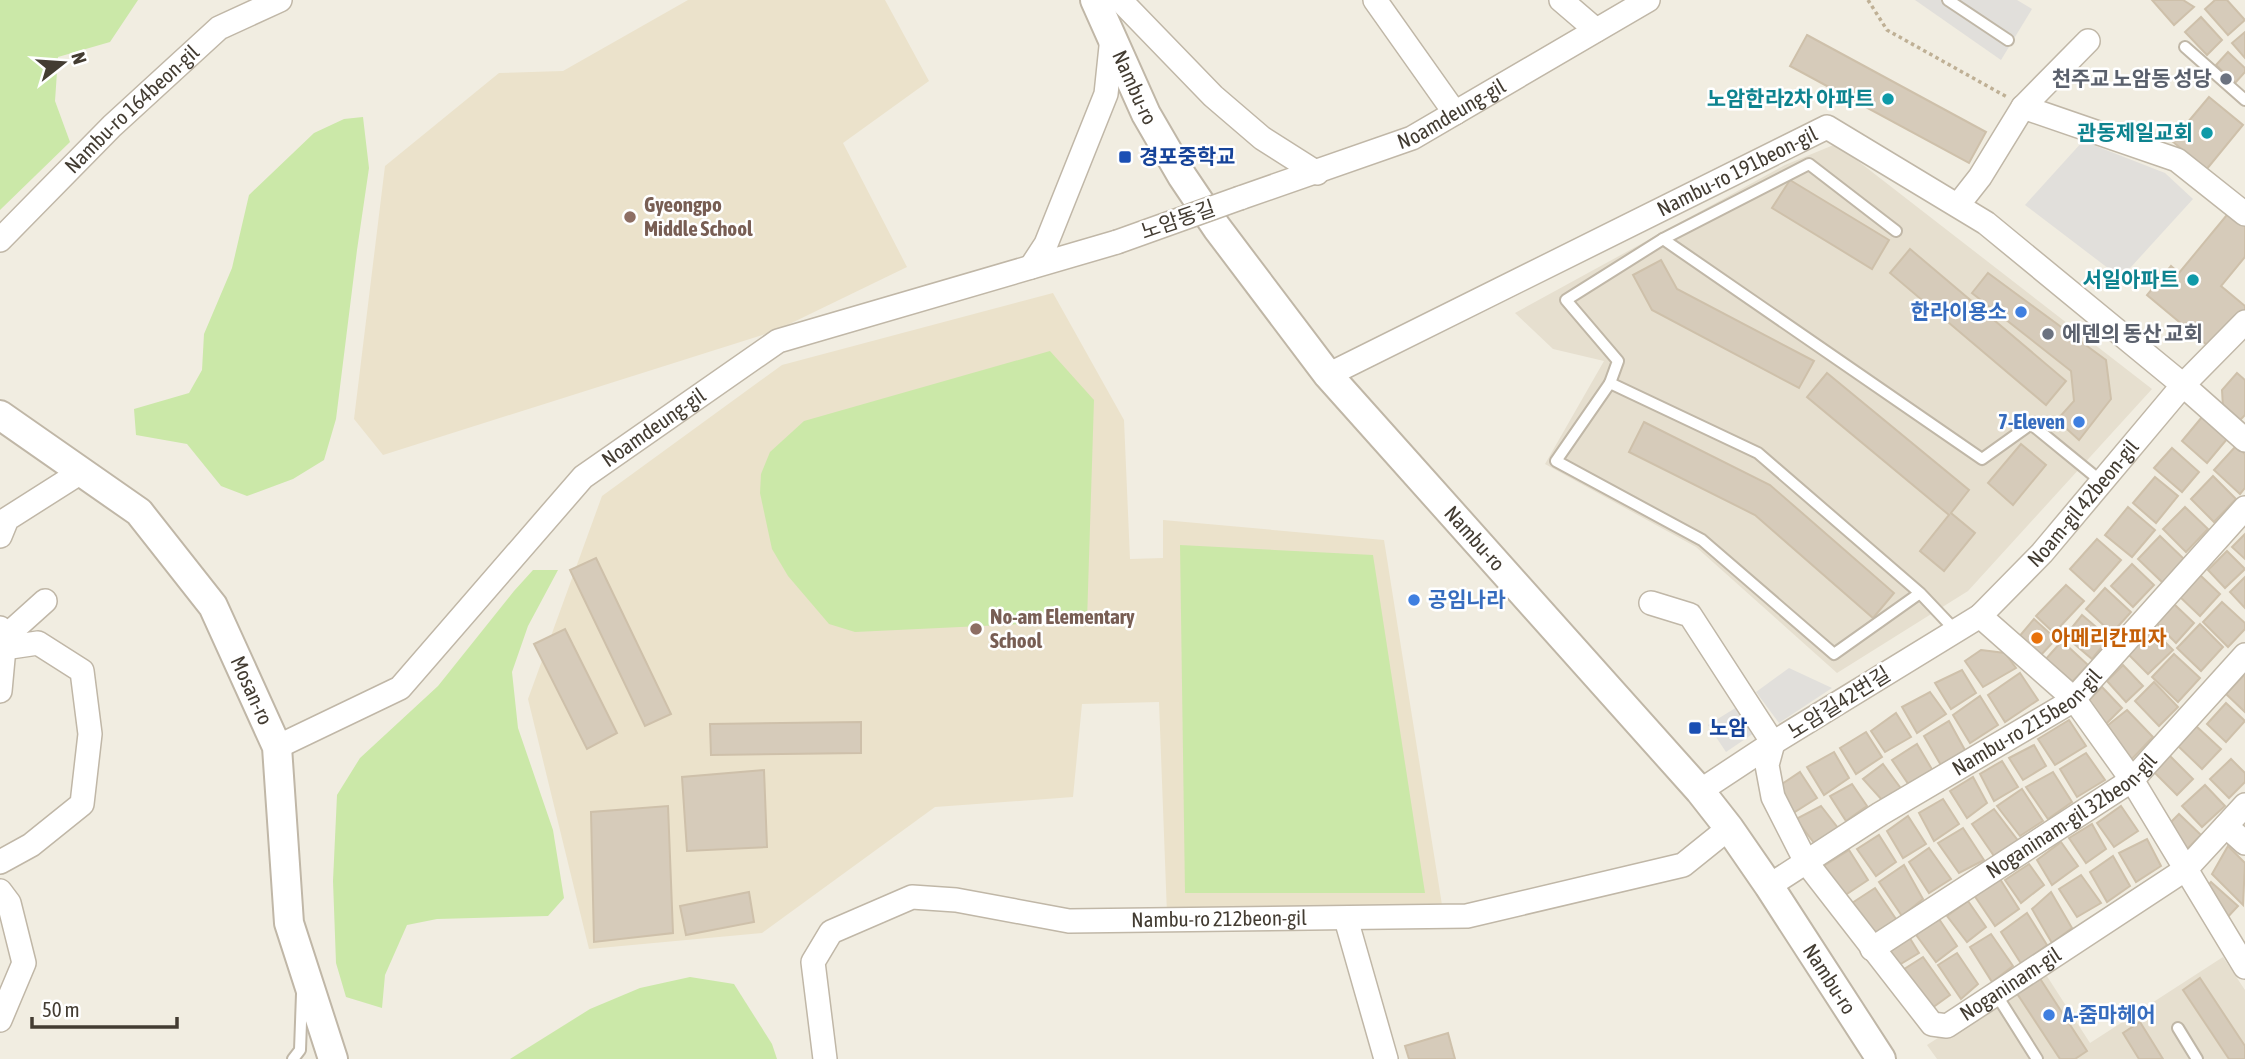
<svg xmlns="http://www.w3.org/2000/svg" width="2245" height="1059" font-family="'Asap Condensed','Noto Sans KR',sans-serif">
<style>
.residential{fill:#e6dfcf}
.education{fill:#ebe2cb}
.green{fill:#cbe8a8}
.parking{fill:#e1dfdb}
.building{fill:#d6cbba;stroke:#cec0aa;stroke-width:2}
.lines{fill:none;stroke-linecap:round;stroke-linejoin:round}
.service-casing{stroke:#c0b7a7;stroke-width:14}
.minor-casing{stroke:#c0b7a7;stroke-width:26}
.tertiary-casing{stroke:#c0b7a7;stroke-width:32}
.path{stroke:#bfb095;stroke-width:3.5;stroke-dasharray:3.5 3.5;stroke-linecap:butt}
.service{stroke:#fff;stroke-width:10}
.minor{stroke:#fff;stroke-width:23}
.tertiary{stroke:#fff;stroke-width:28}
.minor-bridge-casing{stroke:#c0b7a7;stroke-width:26;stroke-linecap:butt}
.minor-bridge{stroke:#fff;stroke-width:23}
.worship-dot{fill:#6b7280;stroke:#fff;stroke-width:2.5}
.culture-dot{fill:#0f9aa8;stroke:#fff;stroke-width:2.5}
.transit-dot{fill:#1a4fb4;stroke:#fff;stroke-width:2.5}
.education-dot{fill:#8d6e63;stroke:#fff;stroke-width:2.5}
.shop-dot{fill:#3f7fe0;stroke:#fff;stroke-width:2.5}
.food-dot{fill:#e8710a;stroke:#fff;stroke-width:2.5}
.labels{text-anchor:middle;stroke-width:5;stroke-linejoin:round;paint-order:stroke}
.worship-label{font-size:21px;font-weight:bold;fill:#5b616d;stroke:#fff;text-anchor:end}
.street-label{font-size:21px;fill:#433c32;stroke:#fff}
.culture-label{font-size:21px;font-weight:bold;fill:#0d838f;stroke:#fff;text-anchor:end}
.transit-label{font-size:21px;font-weight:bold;fill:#164399;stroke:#fff;text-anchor:start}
.education-label{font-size:21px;font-weight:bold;fill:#785e54;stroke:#fff;text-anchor:start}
.shop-label{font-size:21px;font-weight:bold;fill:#366cbe;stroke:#fff;text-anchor:end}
.food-label{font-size:21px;font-weight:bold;fill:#c56008;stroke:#fff;text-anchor:start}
</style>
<rect width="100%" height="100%" fill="#f1ede1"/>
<g class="residential">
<polygon points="1836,144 2152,389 1968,591 1837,673 1696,547 1545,464 1604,361 1553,349 1515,313 1785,165"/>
<polygon points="2223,957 2245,990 2245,1059 1937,1059 1927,1045 2043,970 2090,1043"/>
</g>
<g class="education">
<polygon points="688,0 885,0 929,81 843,143 907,267 775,331 383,455 354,419 385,166 499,73 563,71"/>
<polygon points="1053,293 1124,420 1130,559 1163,558 1163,520 1384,540 1442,905 1167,914 1159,702 1082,704 1073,797 935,807 762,933 589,949 528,699 602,496 782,365"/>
</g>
<g class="green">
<polygon points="0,0 138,0 110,42 58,57 55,101 70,142 0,210"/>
<polygon points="363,117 369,168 357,250 336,419 324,460 293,479 247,496 221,486 187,444 136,435 134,409 189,393 202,370 204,334 232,268 249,195 314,133 344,119"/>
<polygon points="1050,351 1094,400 1087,621 855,632 829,624 788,576 772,549 760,493 761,474 770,452 804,421"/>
<polygon points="1180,545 1373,555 1425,893 1185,893"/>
<polygon points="533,570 558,570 528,626 512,672 518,728 553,830 564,898 548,916 437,919 407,925 385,975 382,1008 346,997 336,963 333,881 337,795 360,758 438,686 514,591"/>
<polygon points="690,977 734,984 772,1044 777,1059 510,1059 590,1009 640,988"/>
</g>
<g class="parking">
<polygon points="1915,0 2017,0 2032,9 2001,60"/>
<polygon points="2083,141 2165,173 2193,199 2121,278 2025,205"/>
<polygon points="1789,668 1832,688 1779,723 1756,692"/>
<polygon points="1737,707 1754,733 1726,752 1708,725"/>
</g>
<g class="building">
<polygon points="2152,0 2183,0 2194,7 2174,25"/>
<polygon points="2215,0 2227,0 2245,20 2228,35 2205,9"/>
<polygon points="2201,17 2222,40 2207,55 2185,32"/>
<polygon points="2245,32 2245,58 2232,43"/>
<polygon points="1807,35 1986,132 1969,163 1790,66"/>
<polygon points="2228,52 2245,68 2245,72 2235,83 2216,65"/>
<polygon points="2209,97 2243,125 2206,170 2172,141"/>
<polygon points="1790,180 1889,240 1872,269 1772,208"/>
<polygon points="2231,210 2245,222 2245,257 2221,286 2245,306 2245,311 2213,350 2147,295 2171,266 2179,273"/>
<polygon points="1910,249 2066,381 2046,405 1890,273"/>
<polygon points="1661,260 1677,289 1814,361 1799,388 1652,310 1633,275"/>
<polygon points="1988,273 2106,360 2111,399 2079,440 2057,420 2074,401 2071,371 1972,293"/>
<polygon points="1827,373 1969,490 1951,513 1975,533 1944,571 1920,551 1949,515 1807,397"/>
<polygon points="2237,373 2245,380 2245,415 2238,422 2223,407 2222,390"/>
<polygon points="2202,417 2227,439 2207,463 2182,441"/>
<polygon points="1644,422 1770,485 1894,593 1873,618 1755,515 1629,452"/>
<polygon points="2021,444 2046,465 2013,505 1988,483"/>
<polygon points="2236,446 2245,454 2245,488 2240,494 2214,470"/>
<polygon points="2172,448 2199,472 2182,492 2154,468"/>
<polygon points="2213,476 2236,499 2214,522 2191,499"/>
<polygon points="2155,477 2178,496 2156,523 2133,503"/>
<polygon points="2128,507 2155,530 2132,557 2105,535"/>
<polygon points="2185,507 2208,529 2186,552 2163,529"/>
<polygon points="2245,534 2245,559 2232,547"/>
<polygon points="2160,536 2185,560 2163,583 2138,559"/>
<polygon points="2097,539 2121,560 2094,591 2070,569"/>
<polygon points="2227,551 2245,569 2225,588 2208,570"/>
<polygon points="596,558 671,714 645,726 570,570"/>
<polygon points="2132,564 2154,585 2133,607 2111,586"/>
<polygon points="2200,575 2220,594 2200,616 2180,597"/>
<polygon points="2245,577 2245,608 2230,592"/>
<polygon points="2066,585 2084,601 2054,633 2036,616"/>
<polygon points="2105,588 2131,612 2112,633 2086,609"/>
<polygon points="2222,602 2245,623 2245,629 2228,647 2203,622"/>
<polygon points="2174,604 2194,623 2176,643 2156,623"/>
<polygon points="2082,615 2109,638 2092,659 2065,636"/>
<polygon points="2034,619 2056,639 2039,657 2018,638"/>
<polygon points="2200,624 2223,647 2201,671 2177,648"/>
<polygon points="2150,627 2173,650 2148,674 2126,652"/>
<polygon points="565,629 617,733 587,749 534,644"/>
<polygon points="2062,641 2088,665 2070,684 2045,660"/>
<polygon points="1981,650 2005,653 2016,668 1983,687 1965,661"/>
<polygon points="2174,654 2200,678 2178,702 2152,677"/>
<polygon points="2123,665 2143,686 2126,702 2107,681"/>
<polygon points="1962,670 1976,693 1951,709 1935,683"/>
<polygon points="2020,673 2038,700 2005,722 1988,695"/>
<polygon points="2245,674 2245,712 2226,694"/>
<polygon points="2154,682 2178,707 2159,726 2135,701"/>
<polygon points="2102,687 2122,708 2104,726 2084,705"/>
<polygon points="1930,692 1946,714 1917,733 1902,707"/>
<polygon points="1980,696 1998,725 1970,743 1953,715"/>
<polygon points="2226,703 2245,721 2226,742 2207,724"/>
<polygon points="2127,710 2153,737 2129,762 2102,730"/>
<polygon points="1896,713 1911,737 1885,752 1871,731"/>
<polygon points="2069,720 2086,746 2055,765 2038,739"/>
<polygon points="1949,721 1966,752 1942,767 1924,736"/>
<polygon points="861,722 861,753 711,755 710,724"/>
<polygon points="2196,726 2221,749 2202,769 2178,746"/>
<polygon points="1866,732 1882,757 1856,774 1840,748"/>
<polygon points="1917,744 1933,771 1911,788 1892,760"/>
<polygon points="2034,745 2046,766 2023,780 2009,758"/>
<polygon points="1834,752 1849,778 1824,795 1807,767"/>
<polygon points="2086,753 2105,780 2077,797 2060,769"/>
<polygon points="2169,755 2193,779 2177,795 2153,771"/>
<polygon points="2231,759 2245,773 2245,782 2229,798 2210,779"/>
<polygon points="2002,761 2018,787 1994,801 1980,774"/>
<polygon points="1883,764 1902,790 1882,800 1863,779"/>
<polygon points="764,770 767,847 687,851 682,777"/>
<polygon points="1800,772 1817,798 1790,815 1776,788"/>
<polygon points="2053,772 2072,802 2048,819 2026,787"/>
<polygon points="1973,777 1987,803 1967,818 1950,791"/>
<polygon points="1852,784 1867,806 1846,821 1830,796"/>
<polygon points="2205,785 2225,806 2202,827 2182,806"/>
<polygon points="2022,789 2043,821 2020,836 1997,806"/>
<polygon points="1943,799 1959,824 1934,841 1919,813"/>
<polygon points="668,806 673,933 594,942 591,812"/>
<polygon points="1821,806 1838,828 1814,843 1796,819"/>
<polygon points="2121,806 2138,831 2114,847 2097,823"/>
<polygon points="1994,809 2019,842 1994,856 1972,824"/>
<polygon points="2179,814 2201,835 2186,850 2164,829"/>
<polygon points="1908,816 1926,844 1903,858 1887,831"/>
<polygon points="2092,824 2106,849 2086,863 2069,838"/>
<polygon points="1963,828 1984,860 1959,873 1938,843"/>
<polygon points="1879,835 1896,862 1876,876 1857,849"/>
<polygon points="2147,839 2161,866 2136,882 2119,853"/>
<polygon points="2061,842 2078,866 2052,885 2037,860"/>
<polygon points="2228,846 2245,863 2243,905 2212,874"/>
<polygon points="1929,848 1951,879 1929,893 1909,862"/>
<polygon points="1849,850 1868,880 1844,896 1822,867"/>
<polygon points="2113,856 2130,886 2107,902 2090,872"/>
<polygon points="2029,864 2044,885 2021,903 2005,880"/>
<polygon points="1904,865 1923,899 1902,916 1879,882"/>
<polygon points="2081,875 2101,903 2077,917 2059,889"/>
<polygon points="2000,879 2019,909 1995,926 1974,895"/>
<polygon points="2211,882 2238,906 2223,922 2204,890"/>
<polygon points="1875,888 1898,922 1873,939 1852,903"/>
<polygon points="749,892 754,922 686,935 680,906"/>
<polygon points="2051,892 2072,928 2052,943 2032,909"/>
<polygon points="1968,901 1986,927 1967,942 1947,916"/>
<polygon points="2027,913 2047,945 2022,965 2001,932"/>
<polygon points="1937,916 1957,946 1936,962 1914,932"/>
<polygon points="1906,932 1919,953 1894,968 1887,945"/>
<polygon points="1991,934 2013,966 1992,982 1970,947"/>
<polygon points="1957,953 1978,984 1961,999 1938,965"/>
<polygon points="1923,957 1950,995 1928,1011 1898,973"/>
<polygon points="2039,977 2087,1051 2075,1059 2060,1059 2016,992"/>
<polygon points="2200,978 2245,1046 2245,1059 2229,1059 2183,990"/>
<polygon points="2140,1022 2163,1059 2139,1059 2123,1033"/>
<polygon points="1448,1033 1455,1059 1409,1059 1405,1046"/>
</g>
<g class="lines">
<defs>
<g id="service">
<polyline points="1948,0 2008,40"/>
<polyline points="2185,47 2245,100"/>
<polyline points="1663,239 1809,164 1896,231"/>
<polyline points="1610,383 1618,361 1566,300 1663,239 1982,459 2031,424 2102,482"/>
<polyline points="1920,593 1834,654 1702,540 1556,461 1610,383 1758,453 1920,593 1955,630"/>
<polyline points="1996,994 2037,1059"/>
<polyline points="2178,1028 2197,1059"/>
<polyline points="293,1059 300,1050 302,994"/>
</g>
<g id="minor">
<polyline points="1120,0 1213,96 1262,138 1317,173"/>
<polyline points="1375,0 1455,113"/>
<polyline points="1561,0 1596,30"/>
<polyline points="2023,107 2177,160 2245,214"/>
<path id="s1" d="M 1240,198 L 1412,138 L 1648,0"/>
<polyline points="1958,205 1980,177 2023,107 2088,41"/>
<path id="s2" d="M 0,240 L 112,126 L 219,28 L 280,0"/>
<polyline points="1031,267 1046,244 1106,94 1112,37"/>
<path id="s3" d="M 1328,375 L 1827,127 L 1986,223 L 2183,385 L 2245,440"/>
<polyline points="0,536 7,519 81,472"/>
<path id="s4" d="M 1651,603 L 1690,615 L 1773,743 L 1767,765 L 1773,797 L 1806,862 L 1932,1024 L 1947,1026 L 2186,869 L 2245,805"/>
<polyline points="1980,616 2074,699 2132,780 2245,967"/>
<polyline points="0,628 5,637 0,691"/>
<polyline points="5,637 45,601"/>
<path id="s5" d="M 277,747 L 400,688 L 583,477 L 778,341 L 1117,242"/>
<path id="s6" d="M 1700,791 L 1768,746 L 1980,616 L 2042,553 L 2183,385 L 2245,322"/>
<polyline points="2226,826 2245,843"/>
<polyline points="0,862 31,845 82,804 90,734 82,671 38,643 4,648"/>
<path id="s7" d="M 1769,886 L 1880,814 L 2072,701 L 2245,508"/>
<polyline points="0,891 9,903 24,963 0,1020"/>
<polyline points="1346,919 1386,1059"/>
<path id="s8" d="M 1872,949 L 2132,780 L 2245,655"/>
<path id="s9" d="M 825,1059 L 813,962 L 831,932 L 912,897 L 956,900 L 1069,921 L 1467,916 L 1683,865 L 1729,828"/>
</g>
<g id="tertiary">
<path id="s10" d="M 1095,0 L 1146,114 L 1182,176 L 1217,228 L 1328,375 L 1700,791 L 1729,828 L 1769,886 L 1881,1059"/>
<path id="s11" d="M 0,415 L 139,512 L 213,606 L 277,747 L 289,923 L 333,1059"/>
</g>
</defs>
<use href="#service" class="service-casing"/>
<use href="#minor" class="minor-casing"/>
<use href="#tertiary" class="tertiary-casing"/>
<polyline class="path" points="1868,0 1887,30 2007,97"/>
<use href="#service" class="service"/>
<use href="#minor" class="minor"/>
<use href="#tertiary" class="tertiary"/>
<defs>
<polyline id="minor-bridge" points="1117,242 1240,198"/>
</defs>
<use href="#minor-bridge" class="minor-bridge-casing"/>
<use href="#minor-bridge" class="minor-bridge"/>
</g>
<g class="worship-dot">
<circle cx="2226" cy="79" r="7"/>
<circle cx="2048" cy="334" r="7"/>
</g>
<g class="culture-dot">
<circle cx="1888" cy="99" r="7"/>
<circle cx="2207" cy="133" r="7"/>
<circle cx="2193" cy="280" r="7"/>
</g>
<g class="transit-dot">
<rect x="1118" y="150" width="14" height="14" rx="3.5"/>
<rect x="1688" y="721" width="14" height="14" rx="3.5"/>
</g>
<g class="education-dot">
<circle cx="630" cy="217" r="7"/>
<circle cx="976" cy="629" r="7"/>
</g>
<g class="shop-dot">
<circle cx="2021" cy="312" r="7"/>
<circle cx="2079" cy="422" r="7"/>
<circle cx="1414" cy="600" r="7"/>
<circle cx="2049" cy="1015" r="7"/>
</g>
<circle class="food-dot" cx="2037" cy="638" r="7"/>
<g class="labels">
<g class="worship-label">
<text x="2212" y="86">천주교 노암동 성당</text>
<text x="2062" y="341" text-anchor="start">에덴의 동산 교회</text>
</g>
<g class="street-label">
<text dy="7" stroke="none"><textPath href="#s10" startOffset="96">Nambu-ro</textPath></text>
<text dy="7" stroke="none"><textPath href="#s2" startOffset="186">Nambu-ro 164beon-gil</textPath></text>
<text dy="7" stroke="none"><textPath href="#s1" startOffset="228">Noamdeung-gil</textPath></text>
<text dy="7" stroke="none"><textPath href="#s3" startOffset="457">Nambu-ro 191beon-gil</textPath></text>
<text transform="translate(1178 220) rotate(-19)" y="7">노암동길</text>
<text dy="7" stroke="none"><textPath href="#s5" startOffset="502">Noamdeung-gil</textPath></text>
<text dy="7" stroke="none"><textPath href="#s6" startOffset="483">Noam-gil 42beon-gil</textPath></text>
<text dy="7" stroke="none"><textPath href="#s10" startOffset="663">Nambu-ro</textPath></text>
<text dy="7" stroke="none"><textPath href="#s11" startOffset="382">Mosan-ro</textPath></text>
<text transform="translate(1839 703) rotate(-32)" y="7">노암길42번길</text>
<text dy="7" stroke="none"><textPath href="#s7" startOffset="306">Nambu-ro 215beon-gil</textPath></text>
<text dy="7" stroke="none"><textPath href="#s8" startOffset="240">Noganinam-gil 32beon-gil</textPath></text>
<text dy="7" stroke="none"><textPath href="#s9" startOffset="530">Nambu-ro 212beon-gil</textPath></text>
<text dy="7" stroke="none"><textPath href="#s10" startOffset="1230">Nambu-ro</textPath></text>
<text dy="7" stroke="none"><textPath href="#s4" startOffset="618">Noganinam-gil</textPath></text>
</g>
<g class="culture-label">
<text x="1874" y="106">노암한라2차 아파트</text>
<text x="2193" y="140">관동제일교회</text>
<text x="2179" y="287">서일아파트</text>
</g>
<g class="transit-label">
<text x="1139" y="164">경포중학교</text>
<text x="1709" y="735">노암</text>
</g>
<g class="education-label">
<text x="644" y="212">Gyeongpo<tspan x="644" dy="24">Middle School</tspan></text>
<text x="990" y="624">No-am Elementary<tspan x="990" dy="24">School</tspan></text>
</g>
<g class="shop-label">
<text x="2007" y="319">한라이용소</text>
<text x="2065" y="429">7-Eleven</text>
<text x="1428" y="607" text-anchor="start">공임나라</text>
<text x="2063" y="1022" text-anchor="start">A-줌마헤어</text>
</g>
<g class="food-label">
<text x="2051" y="645">아메리칸피자</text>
</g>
</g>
<g transform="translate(63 63) rotate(73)" stroke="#ffffff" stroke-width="5" paint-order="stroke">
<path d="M0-5L12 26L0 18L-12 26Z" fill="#433c32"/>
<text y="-10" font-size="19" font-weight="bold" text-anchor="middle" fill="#433c32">N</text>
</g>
<path d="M32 1017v10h145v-10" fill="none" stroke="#433c32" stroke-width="3.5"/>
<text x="42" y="1017" font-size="21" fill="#433c32" stroke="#ffffff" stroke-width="5" paint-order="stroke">50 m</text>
</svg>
